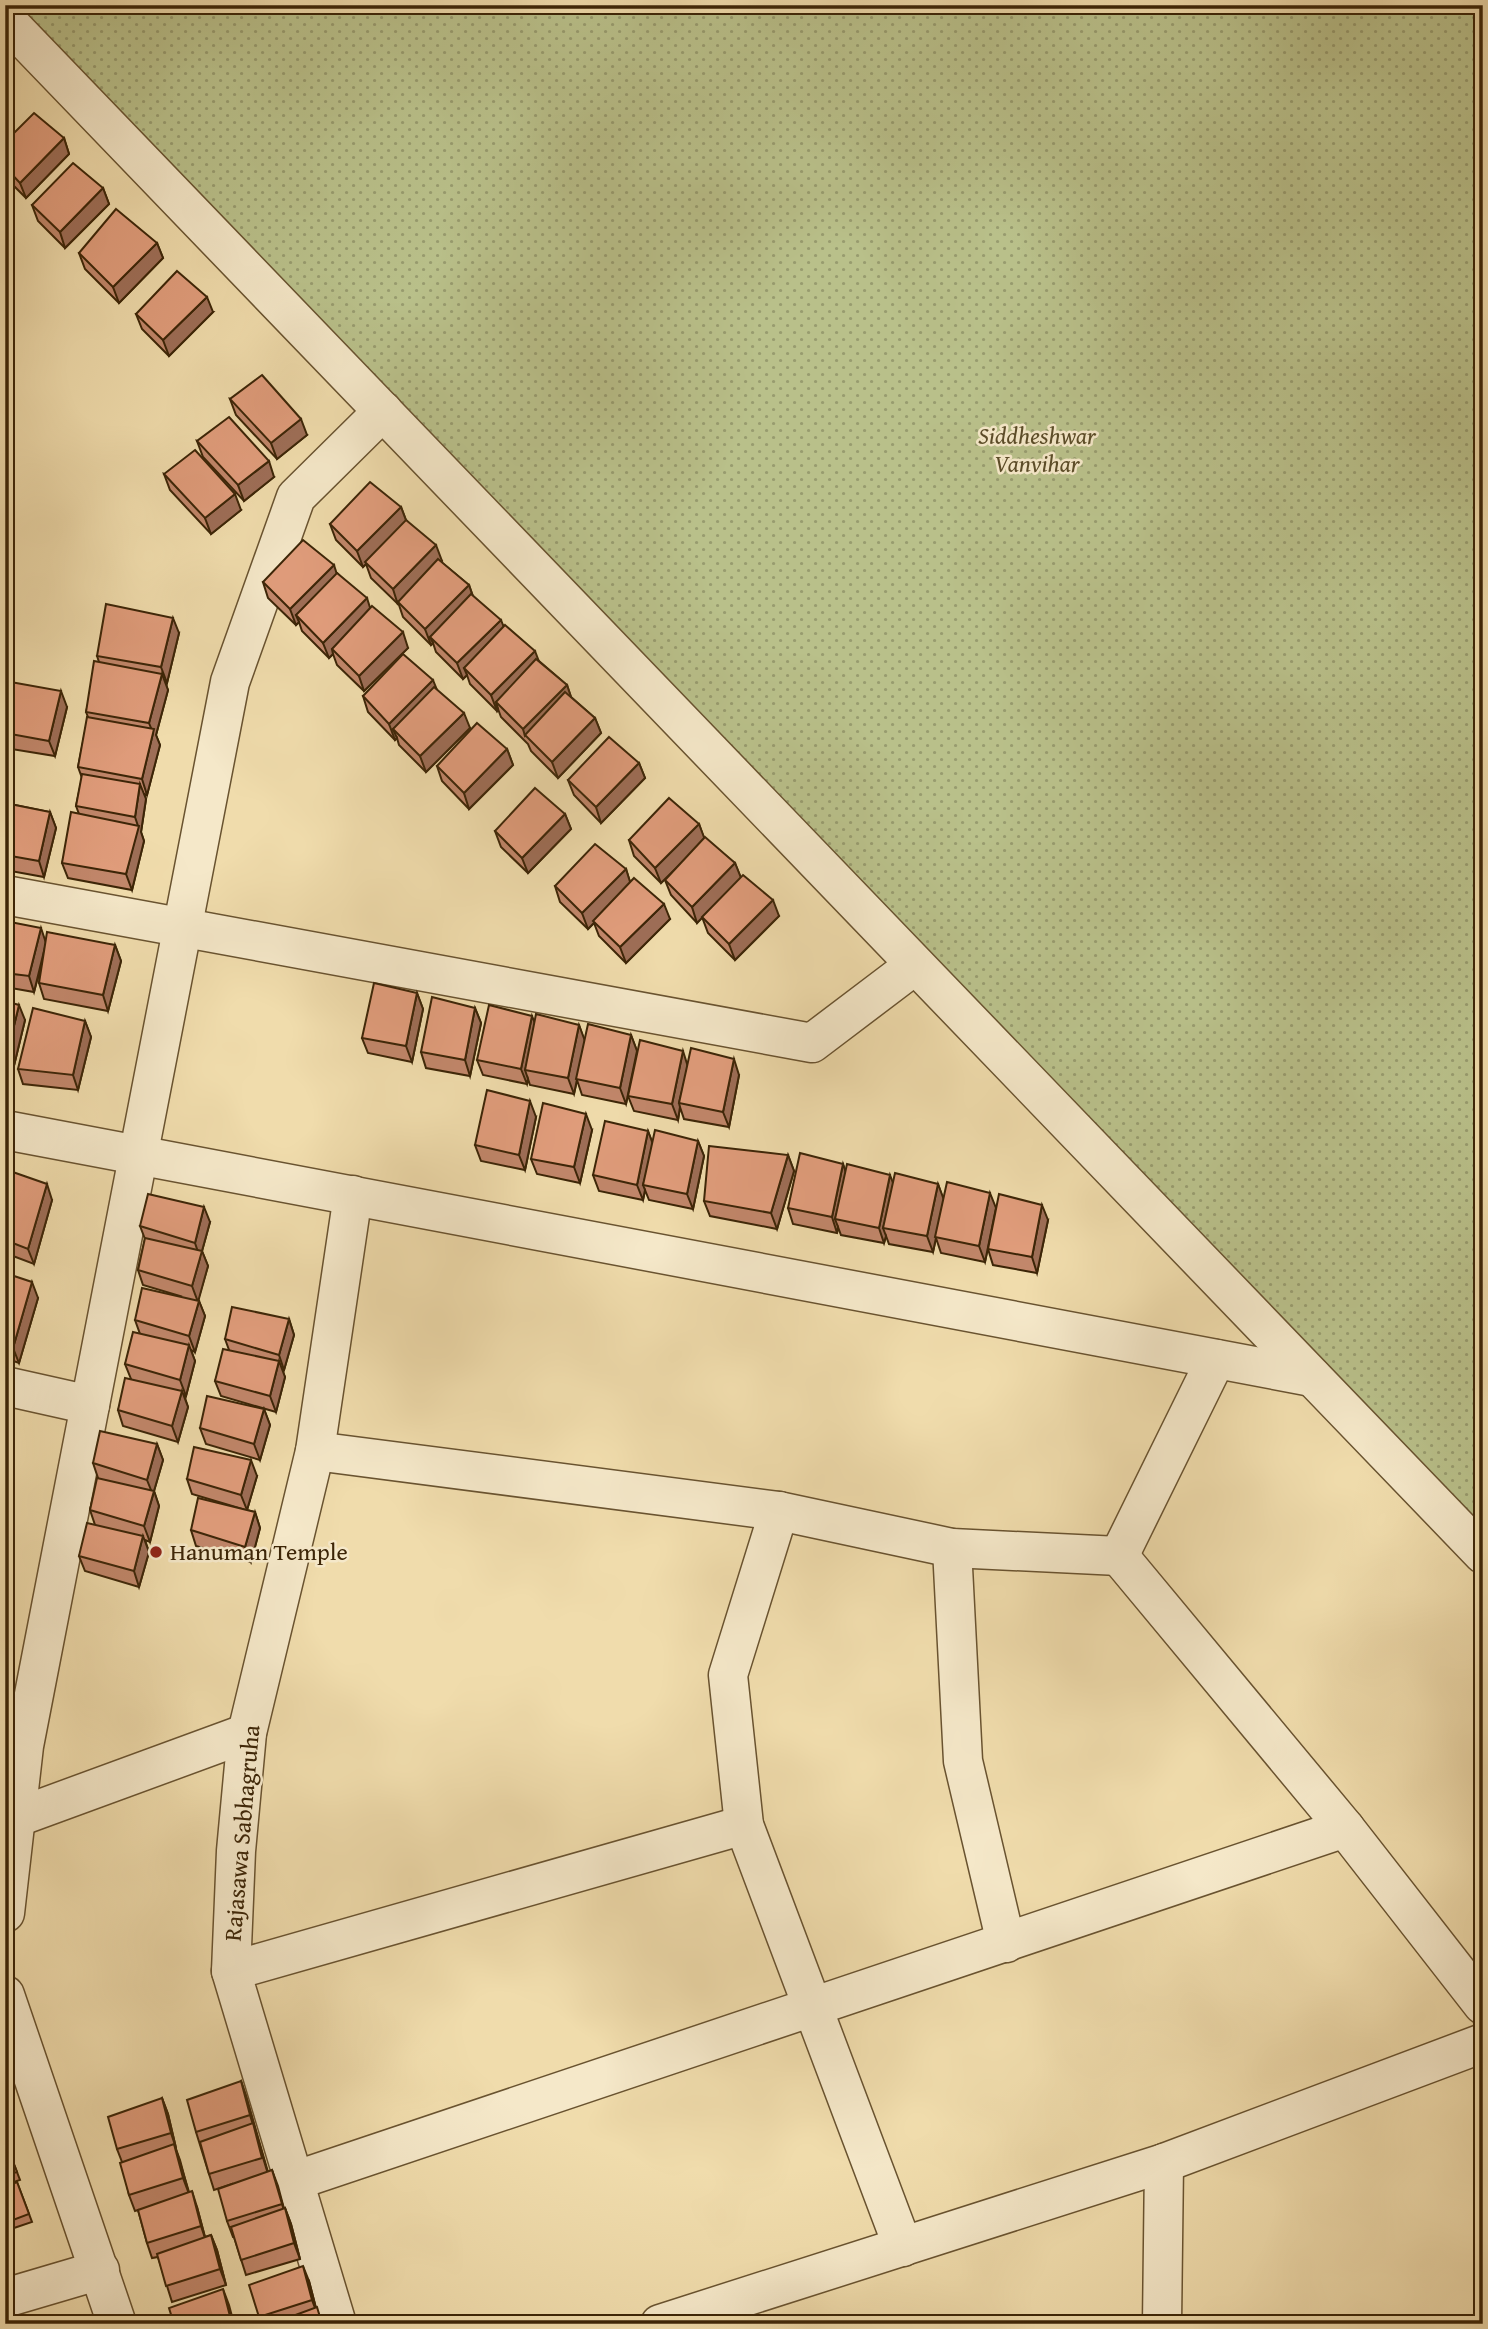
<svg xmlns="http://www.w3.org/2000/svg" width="1488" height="2329" font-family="'Gentium Book Plus',serif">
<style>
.garden{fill:url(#garden-dots);stroke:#7a7248;stroke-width:2}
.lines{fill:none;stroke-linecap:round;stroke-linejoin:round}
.minor-casing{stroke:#695330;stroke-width:41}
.minor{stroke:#f5e8c9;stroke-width:38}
.wall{fill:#c2876b;stroke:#3c2507;stroke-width:2}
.shaded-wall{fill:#9e6e57;stroke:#3c2507;stroke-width:2}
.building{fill:#e19d7c;stroke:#3c2507;stroke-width:2}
.poi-dot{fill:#8f2418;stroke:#f5e8c9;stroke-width:2.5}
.labels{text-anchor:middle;stroke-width:5;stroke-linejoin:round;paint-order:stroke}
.park-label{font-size:24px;font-style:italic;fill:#5b4c28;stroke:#f5e8c9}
.poi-label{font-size:24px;fill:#3c2507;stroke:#f5e8c9;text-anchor:start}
.street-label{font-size:24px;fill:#3c2507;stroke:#f5e8c9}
</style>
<defs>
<pattern id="garden-dots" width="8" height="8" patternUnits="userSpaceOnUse" patternTransform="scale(1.75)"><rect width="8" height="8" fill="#b9c08a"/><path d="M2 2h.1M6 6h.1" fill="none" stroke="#989c6f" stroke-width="1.8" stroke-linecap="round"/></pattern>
</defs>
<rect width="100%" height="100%" fill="#f0dcac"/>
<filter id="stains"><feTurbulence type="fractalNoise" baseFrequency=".00286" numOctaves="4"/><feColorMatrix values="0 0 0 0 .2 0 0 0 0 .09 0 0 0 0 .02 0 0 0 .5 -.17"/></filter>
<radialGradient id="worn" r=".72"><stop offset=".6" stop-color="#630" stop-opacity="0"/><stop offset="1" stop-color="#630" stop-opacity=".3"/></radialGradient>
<polygon class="garden" points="5,5 1483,5 1483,1554"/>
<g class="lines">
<defs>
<g id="minor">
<polyline points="5,19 1483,1554"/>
<polyline points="5,895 812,1043 915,965"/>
<polyline points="5,1130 1312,1377"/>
<polyline points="353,1195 315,1451 779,1511 952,1548 1119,1556 1216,1359"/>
<polyline points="5,1386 90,1405"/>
<polyline points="779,1511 728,1675 744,1825 903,2247"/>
<polyline points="952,1548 963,1761 1006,1943"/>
<polyline points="1119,1556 1345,1828 1483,2005"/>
<polyline points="18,1817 247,1733"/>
<polyline points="5,1913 24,1746 230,682 296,497 383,411"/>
<polyline points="231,1971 236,1851 247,1733 315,1451"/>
<polyline points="5,1995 117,2324"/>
<polyline points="294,2181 1345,1828"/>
<polyline points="5,2298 100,2270"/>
<polyline points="337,2324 231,1971 744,1825"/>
<polyline points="660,2324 1164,2163 1483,2043"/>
<polyline points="1162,2324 1164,2163"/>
</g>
</defs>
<use href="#minor" class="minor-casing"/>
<use href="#minor" class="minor"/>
</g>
<g class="wall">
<polygon points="64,138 69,154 26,198 5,177 5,142"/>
<polygon points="103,188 109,204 65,248 38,221 32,205"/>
<polygon points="157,243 163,258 119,303 85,269 79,253"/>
<polygon points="213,312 169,356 142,329 136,314"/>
<polygon points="230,399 307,435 277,459 236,415"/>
<polygon points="197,441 274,477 244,501 203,457"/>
<polygon points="164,474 241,510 211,534 170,490"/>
<polygon points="401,507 406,520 442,561 441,562 469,585 473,596 539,661 567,685 571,697 595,718 601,733 558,778 531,751 528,744 501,717 498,709 497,711 470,684 467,675 463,679 436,652 433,643 431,645 403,617 399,605 371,578 366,564 363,567 336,540 330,524"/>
<polygon points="337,573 408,648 364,691 337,665 333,654 329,658 302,631 299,622 296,625 268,598 263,582"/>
<polygon points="179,633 167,683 165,682 168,690 156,735 160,745 147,795 144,794 146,799 141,832 144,841 132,890 68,878 62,863 79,814 76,806 82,778 78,767 88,717 86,712 99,662 97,656"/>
<polygon points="5,681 67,707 55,756 5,748"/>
<polygon points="436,689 470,728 426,772 399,745 397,738 395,740 368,712 363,696"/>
<polygon points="507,749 513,765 469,809 442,781 437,766"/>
<polygon points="639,763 645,778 601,823 574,795 568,780"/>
<polygon points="5,803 50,812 56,828 44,877 5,870"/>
<polygon points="565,814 571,829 528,873 501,847 495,831"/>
<polygon points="699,824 704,838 735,863 741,878 779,916 735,960 708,933 702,917 697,923 671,895 665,880 675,869 661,883 634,856 629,840"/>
<polygon points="626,869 630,882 670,919 626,963 599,936 594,923 588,929 560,902 555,886"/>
<polygon points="5,921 46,941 115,945 121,961 108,1011 44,999 39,983 43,958 34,992 5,987"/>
<polygon points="417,993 423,1009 412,1062 368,1053 362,1038"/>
<polygon points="5,1001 25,1020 12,1074 5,1074"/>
<polygon points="475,1008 481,1023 470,1076 426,1068 421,1052"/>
<polygon points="85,1021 91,1037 78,1090 23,1084 18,1069"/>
<polygon points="535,1023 579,1025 584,1040 631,1035 637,1051 626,1104 582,1095 577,1080 574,1094 530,1085 528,1079 527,1084 483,1075 477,1060"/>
<polygon points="687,1064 739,1075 729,1127 684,1119 680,1107 678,1120 634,1111 628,1096"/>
<polygon points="536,1117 525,1170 481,1161 475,1145"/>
<polygon points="592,1130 580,1183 537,1174 531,1159"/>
<polygon points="648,1131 652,1142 698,1141 704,1156 693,1209 649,1200 645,1190 643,1200 599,1191 593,1175"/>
<polygon points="788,1155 794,1171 777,1229 710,1216 704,1201"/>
<polygon points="843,1164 845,1171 893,1182 938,1184 943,1199 996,1208 985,1262 941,1253 936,1238 933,1252 889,1244 886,1236 884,1243 841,1235 838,1227 837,1233 793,1224 788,1208"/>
<polygon points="5,1175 52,1200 34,1264 5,1253"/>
<polygon points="1048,1220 1037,1273 993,1265 988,1249"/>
<polygon points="210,1222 202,1251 208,1266 198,1300 199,1301 205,1316 195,1352 191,1350 195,1361 186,1396 184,1395 188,1407 178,1442 123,1426 118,1410 131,1379 125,1364 140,1334 135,1320 180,1296 143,1285 138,1270 145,1239 140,1226"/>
<polygon points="5,1273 38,1298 19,1363 5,1358"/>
<polygon points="289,1319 294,1335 284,1370 282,1370 285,1377 276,1412 221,1396 215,1381 229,1350 225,1339"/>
<polygon points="264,1409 270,1425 260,1460 206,1444 200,1428"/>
<polygon points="157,1444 163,1460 154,1491 159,1506 150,1542 145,1540 149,1552 139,1587 85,1571 79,1556 95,1525 90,1510 98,1478 93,1463"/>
<polygon points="257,1476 247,1510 255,1512 260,1528 251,1562 196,1546 191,1530 242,1509 192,1494 187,1479"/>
<polygon points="241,2081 246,2096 268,2172 272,2170 284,2209 285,2208 291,2224 300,2259 246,2275 234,2237 233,2237 227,2221 232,2184 214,2190 196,2132"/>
<polygon points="162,2098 168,2114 176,2148 176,2149 189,2192 197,2207 205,2237 211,2235 217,2250 226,2285 172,2302 158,2257 152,2258 147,2243 138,2210 135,2211 129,2195 122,2162 117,2149"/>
<polygon points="5,2141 20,2180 5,2185"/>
<polygon points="17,2182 32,2222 5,2231 5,2187"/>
<polygon points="309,2281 316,2308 323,2324 261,2324 259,2317"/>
</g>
<g class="shaded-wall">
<polygon points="64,138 69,154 26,198 20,183"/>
<polygon points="103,188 109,204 65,248 60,232"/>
<polygon points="157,243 163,258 119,303 113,287"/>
<polygon points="207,297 213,312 169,356 163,340"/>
<polygon points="301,419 307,435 277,459 271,443"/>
<polygon points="269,461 274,477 244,501 238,485"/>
<polygon points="235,494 241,510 211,534 205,518"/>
<polygon points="401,507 407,523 363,567 357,551"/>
<polygon points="436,545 442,561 400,604 398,602 398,605 393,589"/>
<polygon points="334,565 339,581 296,615 299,622 296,625 290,609"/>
<polygon points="469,585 474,600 430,637 433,643 431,645 425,629"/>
<polygon points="367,598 372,614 332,649 333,654 329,658 323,643"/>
<polygon points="173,618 179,633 167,683 161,667"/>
<polygon points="501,620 507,635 464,668 467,675 463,679 457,663"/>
<polygon points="403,632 408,648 364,691 359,676"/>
<polygon points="535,651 541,667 496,702 498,709 497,711 491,695"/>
<polygon points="162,674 168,690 156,735 160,745 147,795 142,779 153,733 149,723"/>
<polygon points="433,680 439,695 393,729 397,738 395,740 389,724"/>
<polygon points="567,685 572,700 525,736 523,729"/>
<polygon points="61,691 67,707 55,756 49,741"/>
<polygon points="464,713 470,728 426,772 420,756"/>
<polygon points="595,718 601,733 558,778 552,762"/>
<polygon points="507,749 513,765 469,809 464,793"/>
<polygon points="639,763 645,778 601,823 596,807"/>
<polygon points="140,784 146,799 141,832 144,841 132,890 126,874 138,826 135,817"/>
<polygon points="50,812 56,828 44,877 39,861"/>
<polygon points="565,814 571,829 528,873 522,858"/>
<polygon points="699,824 705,840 661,883 655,868"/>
<polygon points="735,863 741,878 697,923 692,907"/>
<polygon points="626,869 631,885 588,929 582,913"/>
<polygon points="773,900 779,916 735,960 729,944"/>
<polygon points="664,904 670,919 626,963 620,947"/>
<polygon points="41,928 46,943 34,992 29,976"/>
<polygon points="115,945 121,961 108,1011 103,995"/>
<polygon points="417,993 423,1009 412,1062 406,1046"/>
<polygon points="19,1005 25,1020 12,1074 6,1059"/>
<polygon points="475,1008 481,1023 470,1076 465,1060"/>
<polygon points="532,1016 538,1031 525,1070 528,1079 527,1084 521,1069"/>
<polygon points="85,1021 91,1037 78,1090 73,1075"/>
<polygon points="579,1025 585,1041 574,1094 568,1078"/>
<polygon points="631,1035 637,1051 626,1104 620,1088"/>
<polygon points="683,1051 688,1067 679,1103 680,1107 678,1120 672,1104"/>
<polygon points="734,1059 739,1075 729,1127 723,1112"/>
<polygon points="530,1101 536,1117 525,1170 519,1155"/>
<polygon points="586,1114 592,1130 580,1183 574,1167"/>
<polygon points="648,1131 654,1147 643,1185 645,1190 643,1200 637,1185"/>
<polygon points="698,1141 704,1156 693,1209 687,1194"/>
<polygon points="788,1155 794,1171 777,1229 771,1213"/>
<polygon points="843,1164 848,1179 835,1219 838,1227 837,1233 832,1217"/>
<polygon points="890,1175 896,1191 883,1228 886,1236 884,1243 879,1228"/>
<polygon points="47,1184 52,1200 34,1264 28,1249"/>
<polygon points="938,1184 944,1200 933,1252 927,1236"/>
<polygon points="990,1193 996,1208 985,1262 979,1246"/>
<polygon points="1042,1205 1048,1220 1037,1273 1032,1257"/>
<polygon points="204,1207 210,1222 202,1251 208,1266 198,1302 192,1286 200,1258 195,1243"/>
<polygon points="32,1282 38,1298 19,1363 13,1348"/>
<polygon points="199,1301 205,1316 195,1352 189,1336"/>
<polygon points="289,1319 294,1335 284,1370 279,1355"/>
<polygon points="189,1345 195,1361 186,1396 180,1380"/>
<polygon points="279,1361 285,1377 276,1412 270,1396"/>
<polygon points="182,1391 188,1407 178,1442 172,1426"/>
<polygon points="264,1409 270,1425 260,1460 254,1444"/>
<polygon points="157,1444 163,1460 154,1491 159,1506 150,1542 144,1526 153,1495 147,1480"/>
<polygon points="251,1460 257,1476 247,1510 241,1495"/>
<polygon points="5,1489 9,1499 5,1511"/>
<polygon points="255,1512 260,1528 251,1562 245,1547"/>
<polygon points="143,1536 149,1552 139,1587 134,1571"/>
<polygon points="241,2081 246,2096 268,2174 250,2115"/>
<polygon points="162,2098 168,2114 176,2148 171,2133"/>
<polygon points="174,2144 180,2160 189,2194 183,2178"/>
<polygon points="272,2170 278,2186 287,2220 282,2204"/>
<polygon points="192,2191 197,2207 206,2241 201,2226"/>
<polygon points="285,2208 291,2224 300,2259 294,2243"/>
<polygon points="211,2235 217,2250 226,2285 220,2269"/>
<polygon points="303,2266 309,2281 318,2316 312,2300"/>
<polygon points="223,2289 229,2305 234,2324 232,2324"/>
</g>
<g class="building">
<polygon points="34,113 64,138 20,183 5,167 5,142"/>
<polygon points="73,163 103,188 60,232 32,205"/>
<polygon points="116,209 157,243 113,287 79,253"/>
<polygon points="177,271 207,297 163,340 136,314"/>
<polygon points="262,375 301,419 271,443 230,399"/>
<polygon points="229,417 269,461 238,485 197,441"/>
<polygon points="195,450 235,494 205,518 164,474"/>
<polygon points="370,482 401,507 357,551 330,524"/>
<polygon points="406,520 436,545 393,589 365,562"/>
<polygon points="303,540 334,565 290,609 263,582"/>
<polygon points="438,559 469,585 425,629 398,602"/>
<polygon points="337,573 367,598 323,643 296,615"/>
<polygon points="471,594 501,620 457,663 430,637"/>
<polygon points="106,604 173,618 161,667 97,656"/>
<polygon points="372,606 403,632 359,676 332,649"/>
<polygon points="505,625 535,651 491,695 464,668"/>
<polygon points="403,654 433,680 389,724 363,696"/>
<polygon points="536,659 567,685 523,729 496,702"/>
<polygon points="94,661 162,674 149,723 86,712"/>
<polygon points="5,681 61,691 49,741 5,733"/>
<polygon points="434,687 464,713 420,756 393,729"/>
<polygon points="565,692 595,718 552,762 525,735"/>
<polygon points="87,717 154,729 142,779 78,767"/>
<polygon points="477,723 507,749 464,793 437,766"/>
<polygon points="609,737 639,763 596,807 568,780"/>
<polygon points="82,774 140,784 135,817 76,806"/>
<polygon points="535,788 565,814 522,858 495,831"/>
<polygon points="669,798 699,824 655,868 629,840"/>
<polygon points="5,803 50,812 39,861 5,855"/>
<polygon points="71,812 139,826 126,874 62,863"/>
<polygon points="705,837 735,863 692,907 665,880"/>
<polygon points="595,844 626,869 582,913 555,886"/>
<polygon points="743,875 773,900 729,944 702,917"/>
<polygon points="634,878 664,904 620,947 593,921"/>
<polygon points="5,921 41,928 29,976 5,973"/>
<polygon points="47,932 115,945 103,995 39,983"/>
<polygon points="374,983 417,993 406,1046 362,1038"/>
<polygon points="432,997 475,1008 465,1060 421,1052"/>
<polygon points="5,1001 19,1005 6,1059 5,1059"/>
<polygon points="489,1005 532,1016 521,1069 477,1060"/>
<polygon points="33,1008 85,1021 73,1075 18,1069"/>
<polygon points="536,1014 579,1025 568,1078 525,1070"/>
<polygon points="588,1024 631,1035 620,1088 576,1079"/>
<polygon points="640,1040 683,1051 672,1104 628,1096"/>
<polygon points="691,1048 734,1059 723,1112 679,1103"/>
<polygon points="487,1090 530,1101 519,1155 475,1145"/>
<polygon points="543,1103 586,1114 574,1167 531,1159"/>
<polygon points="605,1121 648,1131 637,1185 593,1175"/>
<polygon points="655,1130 698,1141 687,1194 643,1185"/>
<polygon points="709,1146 788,1155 771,1213 704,1201"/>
<polygon points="800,1153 843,1164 832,1217 788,1208"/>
<polygon points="847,1164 890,1175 879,1228 835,1219"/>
<polygon points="7,1170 47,1184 28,1249 5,1240 5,1175"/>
<polygon points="895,1173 938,1184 927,1236 883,1228"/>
<polygon points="947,1182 990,1193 979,1246 935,1237"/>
<polygon points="148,1194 204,1207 195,1243 140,1226"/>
<polygon points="999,1194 1042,1205 1032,1257 988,1249"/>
<polygon points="145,1238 202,1251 192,1286 138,1270"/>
<polygon points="5,1273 32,1282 13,1348 5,1345"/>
<polygon points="142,1288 199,1301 189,1336 135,1320"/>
<polygon points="232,1307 289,1319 279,1355 225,1339"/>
<polygon points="133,1332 189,1345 180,1380 125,1364"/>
<polygon points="223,1349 279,1361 270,1396 215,1381"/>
<polygon points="125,1378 182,1391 172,1426 118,1410"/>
<polygon points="207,1396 264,1409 254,1444 200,1428"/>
<polygon points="100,1431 157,1444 147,1480 93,1463"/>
<polygon points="194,1447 251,1460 241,1495 187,1479"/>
<polygon points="97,1478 154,1491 144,1526 90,1510"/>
<polygon points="198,1498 255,1512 245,1547 191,1530"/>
<polygon points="87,1523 143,1536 134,1571 79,1556"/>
<polygon points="241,2081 250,2115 196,2132 187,2100"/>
<polygon points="162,2098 171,2133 117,2149 108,2117"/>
<polygon points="253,2123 262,2158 209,2174 200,2142"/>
<polygon points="5,2141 17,2172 5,2176"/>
<polygon points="174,2144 183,2178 129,2195 120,2163"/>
<polygon points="272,2170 282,2204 227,2221 218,2189"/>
<polygon points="17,2182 29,2214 5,2223 5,2187"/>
<polygon points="192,2191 201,2226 147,2243 138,2210"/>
<polygon points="285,2208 294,2243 241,2260 231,2227"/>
<polygon points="211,2235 220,2269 166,2286 157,2254"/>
<polygon points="303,2266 312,2300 259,2317 249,2285"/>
<polygon points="223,2289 232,2324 174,2324 169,2308"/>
<polygon points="5,2307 12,2324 5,2324"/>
<polygon points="317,2307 322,2324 271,2324"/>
</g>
<circle class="poi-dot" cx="156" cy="1552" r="7"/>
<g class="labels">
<g class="park-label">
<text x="1037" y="444">Siddheshwar<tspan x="1037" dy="28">Vanvihar</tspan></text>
</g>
<g class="poi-label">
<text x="170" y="1560">Hanuman Temple</text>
</g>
<g class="street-label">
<text transform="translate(242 1833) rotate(-85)" y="8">Rajasawa Sabhagruha</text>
</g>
</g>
<rect width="1488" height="2329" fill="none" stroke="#f0dcac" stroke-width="28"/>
<rect x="7" y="7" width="1474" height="2315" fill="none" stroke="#3c2507" stroke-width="3.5"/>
<rect x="14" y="14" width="1460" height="2301" fill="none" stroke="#3c2507" stroke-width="2"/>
<rect width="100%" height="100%" filter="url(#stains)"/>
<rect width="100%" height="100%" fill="url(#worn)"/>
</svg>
